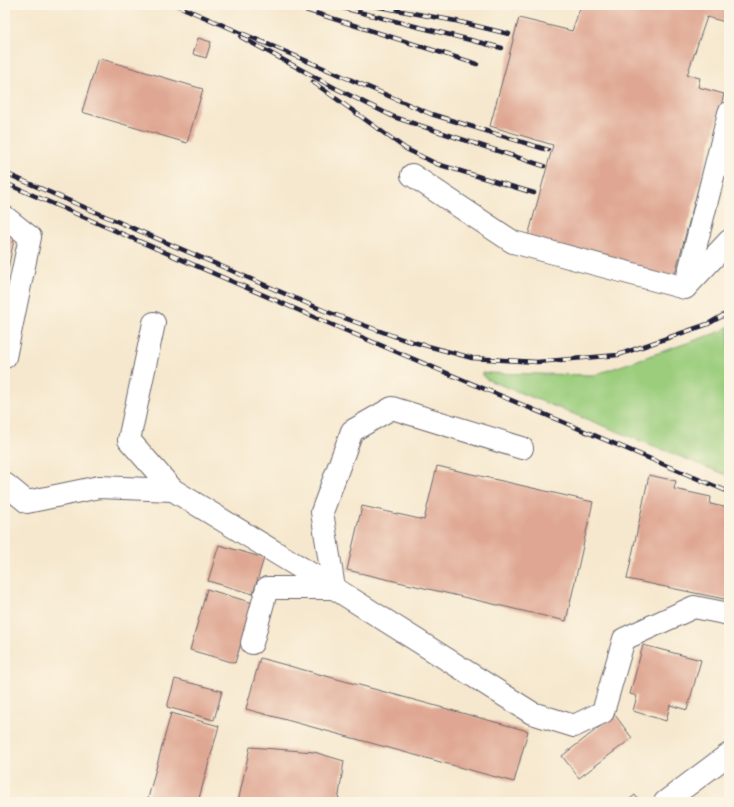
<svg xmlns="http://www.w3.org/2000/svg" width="734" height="807" font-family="Caveat,sans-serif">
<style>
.green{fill:#9bcd7d;stroke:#5e785c}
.building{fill:#dfa793}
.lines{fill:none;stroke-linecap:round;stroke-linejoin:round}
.minor-casing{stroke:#6c676e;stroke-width:24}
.minor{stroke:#fff;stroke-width:22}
.rail-casing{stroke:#22223b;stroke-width:4.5}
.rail{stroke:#fcf5e5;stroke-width:3;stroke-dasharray:9;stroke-linecap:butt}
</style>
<rect width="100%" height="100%" fill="#fcf5e5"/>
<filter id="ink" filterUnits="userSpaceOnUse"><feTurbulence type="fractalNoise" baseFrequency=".025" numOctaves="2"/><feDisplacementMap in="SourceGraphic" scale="8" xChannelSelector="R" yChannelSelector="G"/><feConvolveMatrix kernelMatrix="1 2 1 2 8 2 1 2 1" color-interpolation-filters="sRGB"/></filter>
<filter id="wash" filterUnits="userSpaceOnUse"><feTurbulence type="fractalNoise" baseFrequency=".012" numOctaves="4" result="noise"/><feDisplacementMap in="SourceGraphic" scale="16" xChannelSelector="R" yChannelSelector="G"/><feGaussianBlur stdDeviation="0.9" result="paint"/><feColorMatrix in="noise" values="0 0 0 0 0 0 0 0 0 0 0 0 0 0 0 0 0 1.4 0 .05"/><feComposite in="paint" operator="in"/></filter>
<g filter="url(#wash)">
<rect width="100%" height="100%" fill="#f6e8ce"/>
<polygon class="green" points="729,326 729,476 486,379 481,373 594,375 722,331"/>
<g id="blocks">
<g class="building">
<polygon points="581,5 729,5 729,23 707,17 687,75 700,78 698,87 724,94 673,281 527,240 553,145 490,126 519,18 572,31"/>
<polygon points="198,38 211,42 206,58 193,54"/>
<polygon points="98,58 203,89 187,143 82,112"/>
<polygon points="5,232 15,235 6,279 5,279"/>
<polygon points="437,466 593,502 566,621 347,570 362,506 424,520"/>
<polygon points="649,475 676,481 674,489 711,497 710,504 729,508 729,600 627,579"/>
<polygon points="219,545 264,558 253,594 208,581"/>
<polygon points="207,589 253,603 235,663 190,650"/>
<polygon points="643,645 701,660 687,710 670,705 666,721 633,711 637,696 630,694"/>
<polygon points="260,658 528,731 514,782 246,709"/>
<polygon points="175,679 222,691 214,720 167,707"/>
<polygon points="171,713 219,726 198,802 147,802"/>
<polygon points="615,715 632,738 579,778 562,756"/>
<polygon points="250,747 314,752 344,761 338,802 238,802"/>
<polygon points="635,795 640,802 626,802"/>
</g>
</g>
</g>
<g filter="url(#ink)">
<use href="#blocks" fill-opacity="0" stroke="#6c676e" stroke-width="1"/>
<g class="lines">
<defs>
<g id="minor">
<polyline points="412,175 513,242 685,288 729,113"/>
<polyline points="5,217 30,237 5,357"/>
<polyline points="686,287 729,241"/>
<polyline points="154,323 129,440 173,490 334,588 532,713 574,726 603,712 624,639 694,607 729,614"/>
<polyline points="5,484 27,502 99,487 173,490"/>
<polyline points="334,588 322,512 352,431 392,408 522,448"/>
<polyline points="252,643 267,588 334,588"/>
<polyline points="665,802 729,754"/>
</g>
</defs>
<use href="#minor" class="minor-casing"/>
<use href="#minor" class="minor"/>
<defs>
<g id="rail">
<polyline points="176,5 431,114 548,150"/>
<polyline points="290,5 477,64"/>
<polyline points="331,5 502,48"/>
<polyline points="369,5 456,21 509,34"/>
<polyline points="241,37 335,88 394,117 544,166"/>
<polyline points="313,82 406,149 437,164 534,193"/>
<polyline points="5,173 325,311 402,339 472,358 537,362 618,355 708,324 729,312"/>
<polyline points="5,183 328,323 729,492"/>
</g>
</defs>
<use href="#rail" class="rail-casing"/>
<use href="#rail" class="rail"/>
</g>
</g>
<rect width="734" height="807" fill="none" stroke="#fcf5e5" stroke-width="20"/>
</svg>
